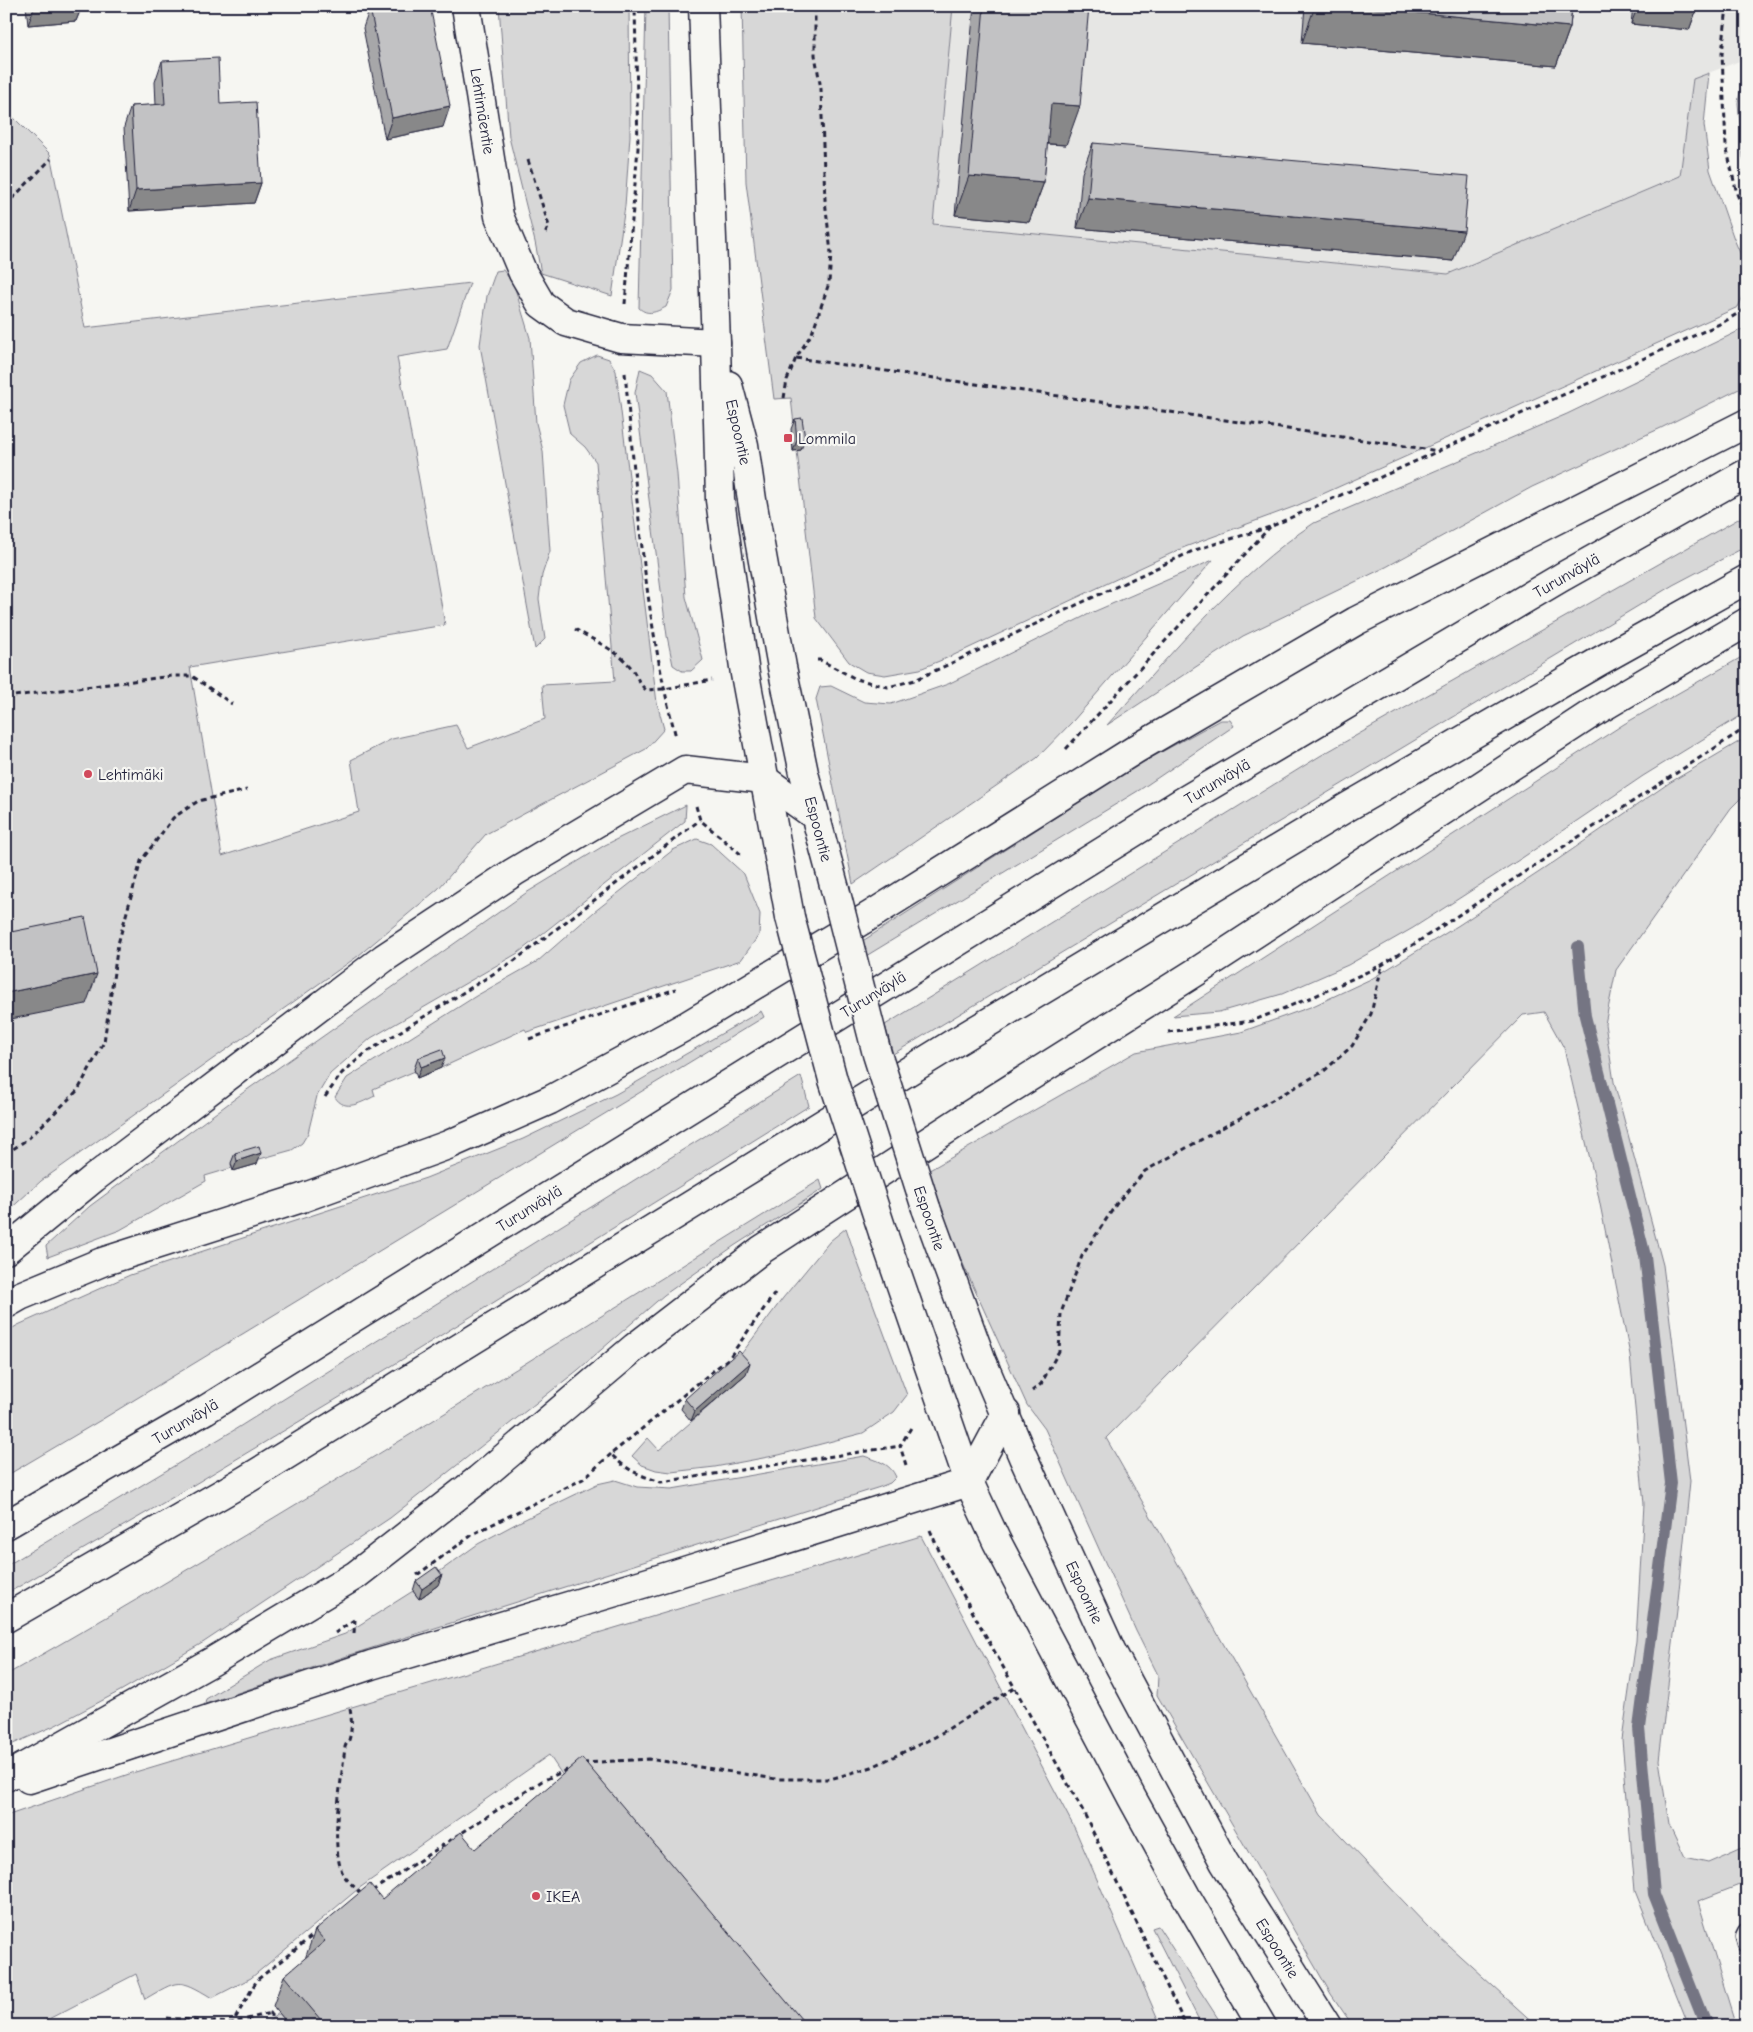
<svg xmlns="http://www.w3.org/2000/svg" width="1753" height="2032" font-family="'Comic Neue',sans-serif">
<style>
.built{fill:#e6e6e4}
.green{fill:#d7d7d7;stroke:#7c7c89}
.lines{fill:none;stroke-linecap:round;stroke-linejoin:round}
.stream{stroke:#757583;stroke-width:12}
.service-casing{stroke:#22223b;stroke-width:21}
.minor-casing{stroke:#22223b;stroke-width:31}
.primary-casing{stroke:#22223b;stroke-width:31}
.motorway-casing{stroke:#22223b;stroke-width:31}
.path{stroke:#22223b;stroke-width:3;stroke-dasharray:5 4;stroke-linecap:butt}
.service{stroke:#f6f6f2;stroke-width:18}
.minor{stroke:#f6f6f2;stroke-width:28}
.primary{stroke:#f6f6f2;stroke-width:28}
.motorway{stroke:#f6f6f2;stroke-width:28}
.primary-bridge-casing{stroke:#22223b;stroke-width:31;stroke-linecap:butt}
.primary-bridge{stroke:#f6f6f2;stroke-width:28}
.wall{fill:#a7a7a9;stroke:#22223b}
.shaded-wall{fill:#888889;stroke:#22223b}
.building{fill:#c2c2c4;stroke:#22223b}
.poi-dot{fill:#d1495b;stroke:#f6f6f2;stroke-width:2}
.labels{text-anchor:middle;stroke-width:4.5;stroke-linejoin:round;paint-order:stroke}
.street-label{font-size:16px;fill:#22223b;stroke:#f6f6f2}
.poi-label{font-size:16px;fill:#22223b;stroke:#f6f6f2;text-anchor:start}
</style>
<rect width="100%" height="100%" fill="#f6f6f2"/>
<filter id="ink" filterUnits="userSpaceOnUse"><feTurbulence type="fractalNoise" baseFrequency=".02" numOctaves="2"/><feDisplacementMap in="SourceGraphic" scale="10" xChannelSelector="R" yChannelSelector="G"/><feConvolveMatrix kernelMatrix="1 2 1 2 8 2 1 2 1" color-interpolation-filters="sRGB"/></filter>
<g filter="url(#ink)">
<polygon class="built" points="953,6 1747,6 1747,58 1693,79 1680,176 1448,274 933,224"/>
<g class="green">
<polygon points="499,6 629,6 630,136 625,206 612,296 541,273 535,242 509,137"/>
<path d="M 646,6 L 668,6 L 673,290 L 666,307 C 656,312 648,316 639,308 Z"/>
<polygon points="742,6 953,6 933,224 1448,274 1680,176 1693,79 1709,73 1704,125 1710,170 1734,239 1744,262 1747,276 1747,289 1738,307 1296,506 1185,547 954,655 920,669 885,675 866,672 849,662 816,618 791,398 774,399 746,182"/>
<polygon points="1746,58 1747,58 1747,169 1743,157 1738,103"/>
<polygon points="6,110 50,154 85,328 470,283 447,349 397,357 445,625 190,667 222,856 359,812 351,760 392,739 456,725 468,748 545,719 542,685 615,681 596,462 585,447 570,434 563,405 569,380 581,363 597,355 609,359 616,371 657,703 664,729 646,749 486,834 438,889 358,956 41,1181 6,1213"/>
<polygon points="503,270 514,285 530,338 536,423 543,451 550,551 542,575 539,599 545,639 535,649 480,345 487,296 496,271"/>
<path d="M 1747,327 L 1747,385 L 1661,428 L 1532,487 L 1386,567 L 1243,636 L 1107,725 C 1172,654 1234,576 1314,523 L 1567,414 Z"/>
<polygon points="640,369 652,374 667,391 677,474 686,597 703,660 691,671 682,671 673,665 667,636 635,393"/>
<polygon points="1747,514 1747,546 1673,585 893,1054 885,1025 1320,756"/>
<polygon points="1213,560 1073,721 1037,758 853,884 816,699 820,687 831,686 864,702 891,704 948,684 1091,613"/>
<polygon points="1747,654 1747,712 1643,776 1522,858 1413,928 1348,965 1282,994 1219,1012 1173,1016 1624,724"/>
<polygon points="1220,720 1230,720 1234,726 1141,789 866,956 861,942 1134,767"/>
<polygon points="1747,737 1747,792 1731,808 1616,970 1605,1024 1614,1082 1663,1265 1690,1481 1677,1610 1659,1760 1669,1824 1685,1858 1708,1863 1747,1846 1747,1882 1698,1901 1736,2026 1689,2026 1635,1891 1622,1740 1636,1641 1644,1504 1630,1355 1597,1189 1564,1048 1544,1012 1523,1015 1106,1438 1321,1815 1428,1927 1537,2026 1353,2026 1331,1994 1157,1695 1158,1675 1136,1631 1045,1429 1027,1405 935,1202 926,1172 1136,1052 1241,1032 1313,1006 1373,978 1459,925 1544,869 1669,783"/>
<polygon points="686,805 685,821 518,953 371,1038 330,1074 317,1096 308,1133 302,1143 292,1150 256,1160 231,1164 232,1168 205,1176 206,1181 120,1230 48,1257 46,1246 90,1206 244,1092 526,893 605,845"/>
<path d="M 697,839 L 711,844 L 744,874 L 760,914 L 759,935 L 741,960 L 527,1032 L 525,1029 L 441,1068 L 415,1071 L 373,1089 L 375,1096 C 362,1102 345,1113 335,1097 L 347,1078 L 476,996 L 538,961 L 594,912 L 673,850 Z"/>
<polygon points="761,1011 764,1017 101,1420 6,1476 6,1332 18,1325 130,1275 426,1178 523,1139 616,1094"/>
<polygon points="801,1076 809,1106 390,1367 175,1496 6,1594 6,1566 231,1432"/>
<path d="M 820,1180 L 823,1189 L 734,1246 L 664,1295 L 578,1370 L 390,1518 L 204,1642 L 122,1690 L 54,1726 L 6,1747 L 6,1675 C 283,1518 550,1347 820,1180 Z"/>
<polygon points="846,1228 855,1255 907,1395 894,1412 863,1433 779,1455 715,1467 671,1472 656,1470 642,1465 632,1456 648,1438 659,1450 746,1374 736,1361 783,1298 830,1241"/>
<path d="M 864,1456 C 878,1461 890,1463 896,1477 L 890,1483 L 880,1487 L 353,1654 L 205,1704 L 206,1699 L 270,1660 L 345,1634 L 413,1591 L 419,1599 L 438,1585 L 432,1577 L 478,1544 L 521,1521 L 597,1484 L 615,1480 L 637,1487 L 672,1489 Z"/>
<path d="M 921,1536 L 1075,1829 L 1161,2026 L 771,2026 L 571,1788 L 549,1755 L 358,1889 L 251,1978 L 212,1998 C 178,1977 178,1980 145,1999 L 136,1974 L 35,2026 L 6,2026 L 6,1816 L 132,1773 Z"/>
<polygon points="1158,1926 1223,2026 1202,2026 1152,1928"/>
<polygon points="279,2013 290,2026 262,2026"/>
</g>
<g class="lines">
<polyline class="stream" points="1578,947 1585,1016 1645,1256 1671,1483 1639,1728 1654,1894 1706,2026"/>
<defs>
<polyline id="service" points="1747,1932 1745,1936 1747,1943"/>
<polyline id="minor" points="466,6 499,216 523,273 541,304 566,322 621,338 716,343"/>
<g id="primary">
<polyline points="703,6 716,343 720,500 745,674 790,917"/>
<polyline points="728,385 744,445 752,500 782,667 804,773 835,889"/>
<polyline points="926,1208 982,1361 1023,1457 1111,1650 1224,1862 1327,2026"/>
<polyline points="884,1236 969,1482 997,1542 1132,1798 1186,1896 1262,2026"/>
</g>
<g id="motorway">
<polyline points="6,1250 94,1178 384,958 514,872 685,770 764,779 815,816"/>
<polyline points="6,1304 20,1296 102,1262 302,1198 448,1145 550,1100 688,1025 871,915 1136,749 1356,621 1747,423"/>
<polyline points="6,1525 205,1410 1184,801 1562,577 1747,473"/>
<polyline points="6,1618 244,1481 954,1043 1344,809 1598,662 1747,579"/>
<polyline points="6,1777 213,1661 356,1575 479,1479 635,1347 761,1250 966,1117 1196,972 1591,714 1747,622"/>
<polyline points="29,1779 371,1665 659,1579 969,1482 1006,1413"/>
</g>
</defs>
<use href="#service" class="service-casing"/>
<use href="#minor" class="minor-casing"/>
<use href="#primary" class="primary-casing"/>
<use href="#motorway" class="motorway-casing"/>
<g class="path">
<polyline points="1727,6 1722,54 1726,146 1737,194 1747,218"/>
<polyline points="528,160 549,226 545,234"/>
<polyline points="6,205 51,159"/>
<polyline points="625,304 638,148 635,6"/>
<polyline points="796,358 1439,451"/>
<path d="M 625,373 C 637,495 644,618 676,737"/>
<polyline points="784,398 787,380 796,358 812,333 829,283 831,253 825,200 821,89 815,55 815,6"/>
<path d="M 575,629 C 591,639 616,650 628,664 C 636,672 637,682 646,690 L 664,689 L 712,680"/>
<polyline points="817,660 820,660 856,679 888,687 915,680 1195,550 1270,527 1722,323 1747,308"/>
<polyline points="6,697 172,676 192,676 232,704"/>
<polyline points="1066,749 1270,527"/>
<polyline points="696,806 700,820 743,856"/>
<polyline points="1168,1032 1252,1021 1315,996 1382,965 1747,727"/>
<polyline points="529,1039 676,989"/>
<polyline points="325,1097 342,1073 367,1052 514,961 700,820"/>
<polyline points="6,1154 29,1138 78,1090 104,1042 118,944 141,861 173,818 198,801 247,790"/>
<path d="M 775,1293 L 729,1358 L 611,1454 C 627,1471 639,1475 661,1482 L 900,1446"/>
<polyline points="1032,1391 1041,1384 1059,1351 1061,1313 1082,1256 1117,1203 1145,1171 1324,1071 1352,1046 1371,1014 1382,965"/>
<polyline points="906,1465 900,1446 912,1426"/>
<polyline points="930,1530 941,1555 1083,1811 1186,2026"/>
<polyline points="417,1575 475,1533 583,1479 611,1454"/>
<polyline points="335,1633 357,1618"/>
<polyline points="354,1633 355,1620"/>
<path d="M 350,1709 C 352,1720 352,1730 349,1740 C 347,1743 346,1744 345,1747 C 342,1778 329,1846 343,1874 C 347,1881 356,1888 361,1894"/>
<polyline points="583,1763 649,1759 776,1779 830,1779 872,1767 935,1737 1016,1687"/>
<polyline points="372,1891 542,1781 571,1768"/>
<polyline points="166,2018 231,2023 271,2013"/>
<polyline points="231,2026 257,1980 317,1932"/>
<polyline points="271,2026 271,2013 277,2008"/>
</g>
<use href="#service" class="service"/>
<use href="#minor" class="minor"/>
<use href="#primary" class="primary"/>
<use href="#motorway" class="motorway"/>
<defs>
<g id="primary-bridge">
<polyline points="835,889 877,1054 926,1208"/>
<polyline points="790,917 833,1080 884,1236"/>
</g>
</defs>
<use href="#primary-bridge" class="primary-bridge-casing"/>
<use href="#primary-bridge" class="primary-bridge"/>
</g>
<g class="wall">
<polygon points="26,6 82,6 76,21 28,25"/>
<polygon points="974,6 1089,6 1066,145 1047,144 1044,182 1029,222 955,215"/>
<polygon points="1305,6 1572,6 1570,27 1556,66 1302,43"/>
<polygon points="1633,6 1698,6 1689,30 1631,24"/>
<polygon points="370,8 443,127 385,139 363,28"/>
<polygon points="162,61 220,104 261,183 254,203 129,211 124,127 131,106 156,105 155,82"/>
<polygon points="1093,143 1453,261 1077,228 1082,173"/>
<polygon points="795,419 801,450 793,451 791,429"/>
<polygon points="418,1058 441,1068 417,1078 414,1069"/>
<polygon points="235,1153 257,1164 233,1171 231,1163"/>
<polygon points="746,1374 691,1421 681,1409 685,1399"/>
<polygon points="416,1581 438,1585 419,1599 413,1591"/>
<polygon points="475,1849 807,2026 290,2026 273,2006 284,1976 305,1959 315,1930 382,1899"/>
</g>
<g class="shaded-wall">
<polygon points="35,6 82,6 76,21 28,25"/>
<polygon points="1315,6 1347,6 1570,27 1556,66 1302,43"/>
<polygon points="1638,6 1698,6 1689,30 1631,24"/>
<polygon points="1051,104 1080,106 1066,145 1037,143"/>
<polygon points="450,106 443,127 385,139 392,118"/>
<polygon points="969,176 1044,182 1029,222 955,215"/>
<polygon points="261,183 254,203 129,211 136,190"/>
<polygon points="1088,198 1464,231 1453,261 1077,228"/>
<polygon points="805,439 801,450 793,451 797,440"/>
<polygon points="97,974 86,1004 6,1020 6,993"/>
<polygon points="445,1058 441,1068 417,1078 421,1067"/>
<polygon points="261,1153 257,1164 233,1171 237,1161"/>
<polygon points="750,1363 746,1374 691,1421 695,1411"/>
<polygon points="442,1575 438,1585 419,1599 422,1589"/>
</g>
<g class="building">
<polygon points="376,6 430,6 450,106 392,118 370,8"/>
<polygon points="984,6 1089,6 1080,106 1051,104 1044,182 969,176"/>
<polygon points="1347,6 1572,6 1570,27"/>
<polygon points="218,58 220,104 256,102 261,183 136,190 131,106 165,104 162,61"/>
<polygon points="1093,143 1469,176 1464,231 1088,198"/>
<polygon points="802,418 805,439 797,440 795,419"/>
<polygon points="85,917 97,974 6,993 6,933"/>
<polygon points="442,1049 445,1058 421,1067 418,1058"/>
<polygon points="259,1146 261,1153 237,1161 235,1153"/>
<polygon points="739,1351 750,1363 695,1411 685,1399"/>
<polygon points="436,1567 442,1575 422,1589 416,1581"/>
<polygon points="582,1758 807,2026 326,2026 284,1976 325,1941 315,1930 370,1884 382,1899 461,1832 475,1849"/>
</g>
</g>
<g class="poi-dot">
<rect x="783" y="433" width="10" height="10" rx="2.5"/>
<circle cx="88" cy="774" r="5"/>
<circle cx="536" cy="1896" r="5"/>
</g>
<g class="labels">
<g class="street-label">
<text transform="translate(483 111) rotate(81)" y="6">Lehtimäentie</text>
<text transform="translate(739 432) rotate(77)" y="6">Espoontie</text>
<text transform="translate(1566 575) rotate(-30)" y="6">Turunväylä</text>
<text transform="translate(1217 781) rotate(-31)" y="6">Turunväylä</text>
<text transform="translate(819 829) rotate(75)" y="6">Espoontie</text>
<text transform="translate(873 994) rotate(-32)" y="6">Turunväylä</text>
<text transform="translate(529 1208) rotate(-32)" y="6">Turunväylä</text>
<text transform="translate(930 1218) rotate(71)" y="6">Espoontie</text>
<text transform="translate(185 1421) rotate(-31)" y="6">Turunväylä</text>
<text transform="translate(1085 1592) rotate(65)" y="6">Espoontie</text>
<text transform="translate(1278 1948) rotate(58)" y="6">Espoontie</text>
</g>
<g class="poi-label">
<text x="798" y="444">Lommila</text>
<text x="98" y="780">Lehtimäki</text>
<text x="546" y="1902">IKEA</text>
</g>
</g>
<rect width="1753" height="2032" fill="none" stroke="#f6f6f2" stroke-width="25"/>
<rect x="12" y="12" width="1728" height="2007" fill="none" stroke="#22223b" stroke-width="2" filter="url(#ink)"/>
</svg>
